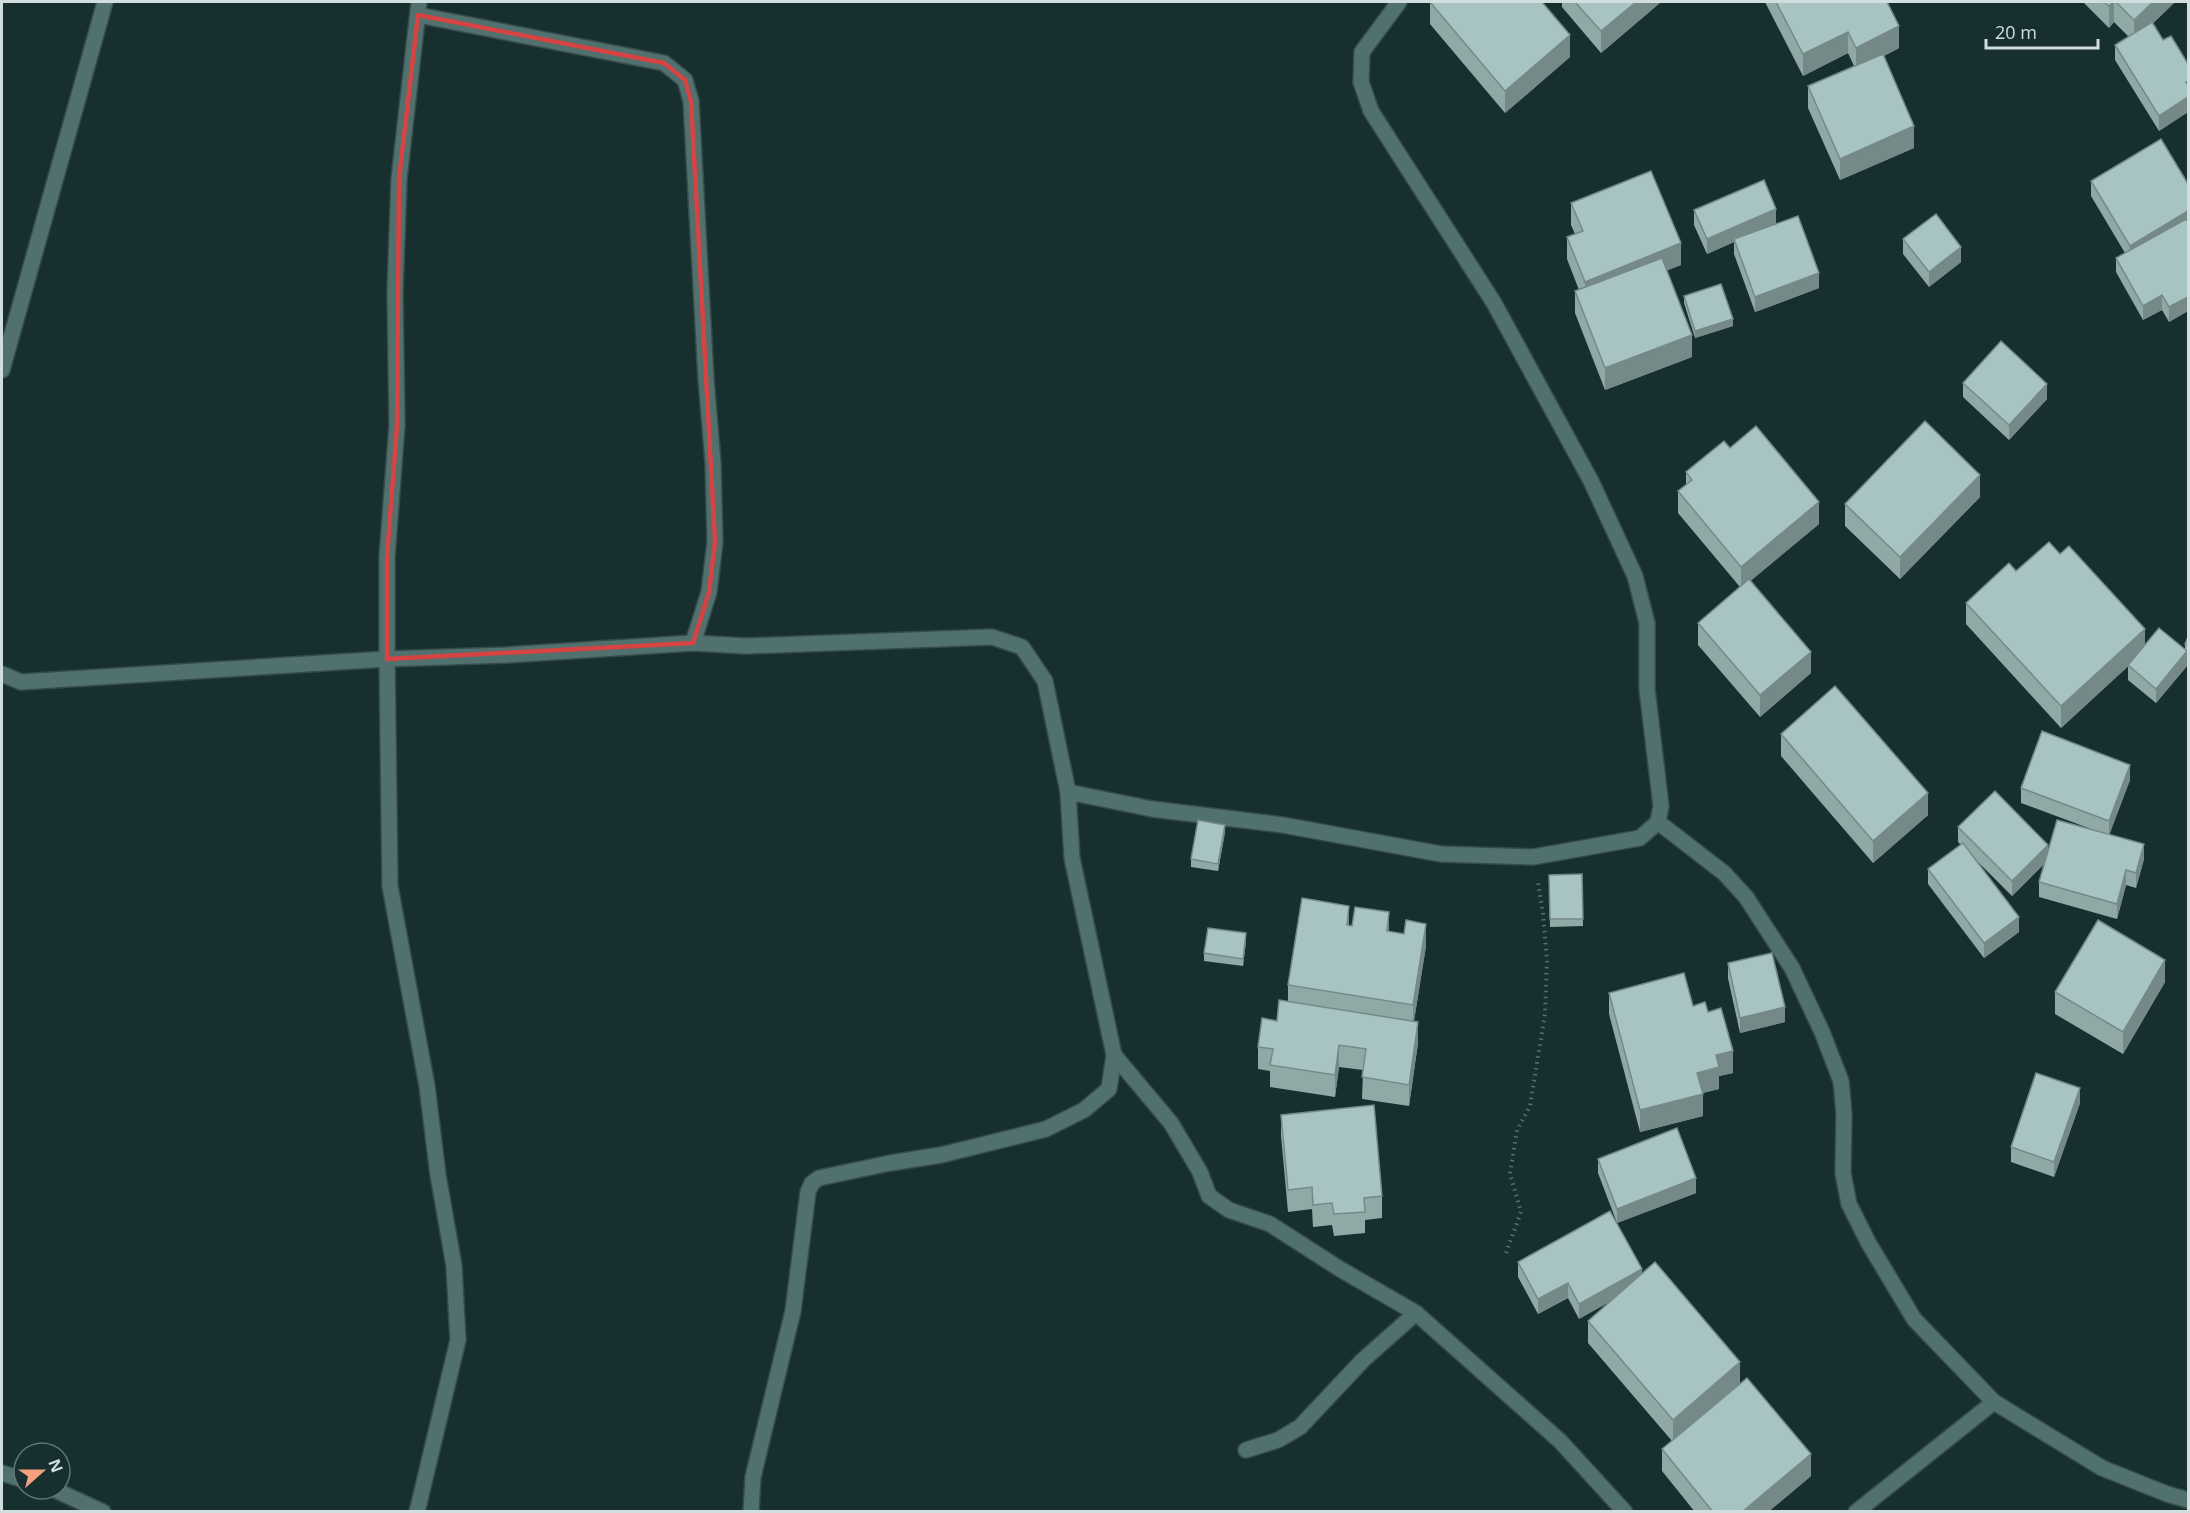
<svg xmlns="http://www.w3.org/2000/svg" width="2190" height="1513" font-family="'Open Sans',sans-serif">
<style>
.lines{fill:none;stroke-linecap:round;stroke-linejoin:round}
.minor-casing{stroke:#354c4b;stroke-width:18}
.path{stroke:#5a6f6e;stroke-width:4;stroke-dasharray:1.5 4.5;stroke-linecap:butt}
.minor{stroke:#51716f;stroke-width:15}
.wall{fill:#90a9a7}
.shaded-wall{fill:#758988}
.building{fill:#a7c4c2;stroke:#758988;stroke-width:1.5}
.marked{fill:none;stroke:#d54343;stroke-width:4.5;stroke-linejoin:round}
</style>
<rect width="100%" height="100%" fill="#17302f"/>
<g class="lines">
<defs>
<g id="minor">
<polyline points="418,15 664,63 685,80 691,101 706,379 713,463 715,542 709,592 693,643"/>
<polyline points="2,370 105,2"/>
<polyline points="2,674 21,682 387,659 387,557 397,425 395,292 399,179 419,2"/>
<polyline points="1658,822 1724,873 1746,897 1792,968 1822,1032 1841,1081 1844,1114 1843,1173 1849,1204 1868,1242 1914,1319 1994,1402 2102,1468 2167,1494 2188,1500"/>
<polyline points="1114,1055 1171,1123 1200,1172 1209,1196 1229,1210 1270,1224 1340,1269 1416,1313 1560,1441 1625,1512"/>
<polyline points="1246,1450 1278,1440 1300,1427 1363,1360 1416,1313"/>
<polyline points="2,1473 24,1480"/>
<polyline points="53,1489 103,1512"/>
<polyline points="417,1512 458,1340 454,1266 438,1175 427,1086 390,886 387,659 506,655 693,643 746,646 992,637 1022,647 1045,681 1068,792 1152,809 1283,825 1441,854 1533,857 1640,838 1658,822 1661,806 1647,689 1647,623 1635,576 1591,481 1494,303 1371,111 1361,82 1362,52 1399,2"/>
<polyline points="751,1512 753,1477 793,1311 808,1192 812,1183 819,1178 890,1163 941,1155 1046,1129 1084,1110 1109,1089 1114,1055 1072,858 1068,792"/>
<polyline points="1856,1512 1994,1402"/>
</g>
</defs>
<use href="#minor" class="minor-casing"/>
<polyline class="path" points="1506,1253 1521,1212 1510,1174 1517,1130 1530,1106 1545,1014 1547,961 1543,914 1538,882"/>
<use href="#minor" class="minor"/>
</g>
<g class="wall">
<polygon points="1430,2 1570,57 1505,113 1430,24"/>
<polygon points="1562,2 1661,2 1601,53 1562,7"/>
<polygon points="1765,2 1887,2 1899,48 1884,56 1914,148 1840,180 1808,108 1808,86 1854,66 1848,53 1803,76"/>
<polygon points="2083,2 2175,2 2153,23 2163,40 2188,64 2188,112 2159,131 2115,60 2115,45 2129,37 2114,22 2109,28"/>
<polygon points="2091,181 2188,184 2188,311 2169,322 2162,310 2143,320 2116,272 2116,258 2125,253 2091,196"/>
<polygon points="1571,203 1681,265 1667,270 1692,357 1605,390 1575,313 1575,291 1579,290 1567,259 1567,237 1575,234 1571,225"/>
<polygon points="1694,210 1776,224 1819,288 1755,312 1734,254 1734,242 1707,254 1694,225"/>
<polygon points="1903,239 1961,262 1929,287 1903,254"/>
<polygon points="1684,296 1733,326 1695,338 1684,303"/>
<polygon points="1963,383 2047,399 2009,440 1963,397"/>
<polygon points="1730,448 1819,524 1750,581 1811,673 1760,717 1698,645 1698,623 1740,587 1678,513 1678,491 1686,486 1686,472"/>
<polygon points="1980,497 1900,579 1845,526 1845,504"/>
<polygon points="2016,571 2145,645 2185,650 2185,644 2188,637 2188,660 2187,660 2187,666 2156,703 2128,680 2128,666 2061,728 1966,624 1966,603"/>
<polygon points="1781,734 1928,815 1873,863 1781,756"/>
<polygon points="2130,780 2109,834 2144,859 2136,888 2126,885 2117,919 2039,897 2039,882 2044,864 2012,896 1978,862 2019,932 1984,958 1928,884 1928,869 1961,845 1958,842 1958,827 2048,850 2091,829 2021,803 2021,788"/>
<polygon points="1225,832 1218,871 1191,867 1191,859"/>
<polygon points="1582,874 1583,926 1550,927 1549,875"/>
<polygon points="1349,926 1389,931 1426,946 1414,1021 1418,1043 1409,1106 1362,1099 1363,1070 1339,1067 1335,1097 1270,1087 1270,1071 1258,1069 1258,1047 1288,1002 1288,985"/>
<polygon points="1246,941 1243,966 1204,961 1204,953"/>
<polygon points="1728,963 1785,1022 1740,1033 1728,978"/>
<polygon points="2165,982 2123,1054 2055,1014 2055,992"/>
<polygon points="1609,993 1693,1006 1708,1012 1733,1073 1719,1076 1719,1089 1703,1093 1703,1116 1640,1132 1609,1014"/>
<polygon points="2080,1103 2054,1177 2011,1162 2011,1147"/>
<polygon points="1281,1115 1382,1196 1382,1218 1365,1220 1365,1233 1334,1236 1332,1225 1313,1227 1312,1209 1288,1212 1281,1136"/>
<polygon points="1598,1159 1696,1193 1617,1223 1598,1173"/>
<polygon points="1518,1262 1642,1274 1740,1383 1811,1476 1768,1512 1695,1512 1662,1471 1662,1449 1672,1441 1588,1343 1588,1321 1610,1301 1579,1319 1568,1298 1538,1314 1518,1277"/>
</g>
<g class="shaded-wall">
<polygon points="1636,2 1661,2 1601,53 1601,31"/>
<polygon points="2113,2 2114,2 2114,22 2109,28 2109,6"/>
<polygon points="2153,2 2175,2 2134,42 2134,20"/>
<polygon points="1899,26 1899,48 1856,70 1856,48"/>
<polygon points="1848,32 1848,53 1803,76 1803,54"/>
<polygon points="1570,35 1570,57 1505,113 1505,91"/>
<polygon points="2188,97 2188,112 2159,131 2159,116"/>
<polygon points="1914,126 1914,148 1840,180 1840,159"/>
<polygon points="1776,209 1776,224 1734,239 1734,242 1707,254 1707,239"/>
<polygon points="2188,211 2188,226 2130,261 2130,246"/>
<polygon points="1681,243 1681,265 1585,304 1585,282"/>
<polygon points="1961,247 1961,262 1929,287 1929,272"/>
<polygon points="1819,273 1819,288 1755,312 1755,297"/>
<polygon points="2162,295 2162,310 2143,320 2143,306"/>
<polygon points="2188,297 2188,311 2169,322 2169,307"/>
<polygon points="1733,319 1733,326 1695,338 1695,331"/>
<polygon points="1692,335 1692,357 1605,390 1605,368"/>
<polygon points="2047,384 2047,399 2009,440 2009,425"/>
<polygon points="1980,475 1980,497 1900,579 1900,557"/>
<polygon points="1819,502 1819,524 1741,589 1741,567"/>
<polygon points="2145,629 2145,651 2061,728 2061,706"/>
<polygon points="2187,651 2187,666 2156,703 2156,689"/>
<polygon points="1811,652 1811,673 1760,717 1760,695"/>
<polygon points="2130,765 2130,780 2109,836 2109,821"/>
<polygon points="1928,793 1928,815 1873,863 1873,841"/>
<polygon points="1225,825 1225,832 1218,871 1218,864"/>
<polygon points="2144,844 2144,859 2136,888 2136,873"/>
<polygon points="2048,845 2048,860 2012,896 2012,881"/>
<polygon points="2126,870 2126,885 2117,919 2117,904"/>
<polygon points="1349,906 1349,928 1347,925"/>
<polygon points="1389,912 1389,934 1387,931"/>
<polygon points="2019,917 2019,932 1984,958 1984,943"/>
<polygon points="1426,924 1426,946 1413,1027 1413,1005"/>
<polygon points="1246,933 1246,941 1243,966 1243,959"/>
<polygon points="2165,960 2165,982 2123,1054 2123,1032"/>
<polygon points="1785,1007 1785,1022 1740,1033 1740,1018"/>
<polygon points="1418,1022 1418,1043 1409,1106 1409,1085"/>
<polygon points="1339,1045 1339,1067 1335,1097 1335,1075"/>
<polygon points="1733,1051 1733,1073 1719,1076 1719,1089 1697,1094 1697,1073 1716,1055"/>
<polygon points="2080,1088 2080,1103 2054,1177 2054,1162"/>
<polygon points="1703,1094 1703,1116 1640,1132 1640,1110"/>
<polygon points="1696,1178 1696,1193 1617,1223 1617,1209"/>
<polygon points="1642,1269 1642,1284 1579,1319 1579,1304"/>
<polygon points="1568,1283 1568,1298 1538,1314 1538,1299"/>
<polygon points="1740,1362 1740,1383 1673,1442 1673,1420"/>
<polygon points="1811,1454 1811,1476 1768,1512 1742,1512"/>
</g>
<g class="building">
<polygon points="1430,2 1542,2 1570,35 1505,91"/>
<polygon points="1575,2 1636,2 1601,31"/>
<polygon points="1776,2 1887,2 1899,26 1856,48 1848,32 1803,54"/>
<polygon points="2104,2 2113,2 2109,6"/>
<polygon points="2116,2 2153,2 2134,20"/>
<polygon points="2152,22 2163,40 2171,36 2188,64 2188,81 2186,82 2188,85 2188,97 2159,116 2115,45"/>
<polygon points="1883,54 1914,126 1840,159 1808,86"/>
<polygon points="2161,139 2188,184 2188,211 2130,246 2091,181"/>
<polygon points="1651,171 1681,243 1585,282 1567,237 1583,231 1571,203"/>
<polygon points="1764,180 1776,209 1707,239 1694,210"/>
<polygon points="1936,214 1961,247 1929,272 1903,239"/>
<polygon points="1798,216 1819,273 1755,297 1734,239"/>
<polygon points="2186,219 2188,223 2188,297 2169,307 2162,295 2143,306 2116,258"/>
<polygon points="1662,258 1692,335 1605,368 1575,291"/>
<polygon points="1721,284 1733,319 1695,331 1684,296"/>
<polygon points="2001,341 2047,384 2009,425 1963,383"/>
<polygon points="1925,421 1980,475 1900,557 1845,504"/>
<polygon points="1756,426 1819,502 1741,567 1678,491 1692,480 1686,472 1724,441 1730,448"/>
<polygon points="2049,542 2060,554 2069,546 2145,629 2061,706 1966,603 2009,563 2016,571"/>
<polygon points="1749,579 1811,652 1760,695 1698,623"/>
<polygon points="2159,628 2187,651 2156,689 2128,665"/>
<polygon points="2188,637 2188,645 2185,644"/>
<polygon points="1835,686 1928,793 1873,841 1781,734"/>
<polygon points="2042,731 2130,765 2109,821 2021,788"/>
<polygon points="1995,791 2048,845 2012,881 1958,827"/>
<polygon points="1198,820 1225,825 1218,864 1191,859"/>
<polygon points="2057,820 2144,844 2136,873 2126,870 2117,904 2039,882"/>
<polygon points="1963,843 2019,917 1984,943 1928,869"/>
<polygon points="1582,874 1583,919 1550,919 1549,875"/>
<polygon points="1302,898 1349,906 1347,925 1352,926 1355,907 1389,912 1387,931 1404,934 1406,920 1426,924 1413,1005 1288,985"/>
<polygon points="2098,920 2165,960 2123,1032 2055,992"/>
<polygon points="1208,928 1246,933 1243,959 1204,953"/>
<polygon points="1772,953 1785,1007 1740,1018 1728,963"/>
<polygon points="1684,973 1693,1006 1705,1002 1708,1012 1721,1008 1733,1051 1716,1055 1719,1067 1697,1073 1703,1094 1640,1110 1609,993"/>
<polygon points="1279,1000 1418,1022 1409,1085 1362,1077 1366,1049 1339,1045 1335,1075 1270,1065 1273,1049 1258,1047 1262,1018 1277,1021"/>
<polygon points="2036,1073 2080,1088 2054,1162 2011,1147"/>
<polygon points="1374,1105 1382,1196 1364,1198 1365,1212 1334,1214 1332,1203 1313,1205 1312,1187 1288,1190 1281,1115"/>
<polygon points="1677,1128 1696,1178 1617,1209 1598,1159"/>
<polygon points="1610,1211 1642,1269 1579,1304 1568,1283 1538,1299 1518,1262"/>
<polygon points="1655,1262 1740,1362 1673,1420 1588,1321"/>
<polygon points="1747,1378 1811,1454 1742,1512 1713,1512 1662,1449"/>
</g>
<path class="marked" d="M 418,15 L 664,63 L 685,80 L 691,101 L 715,542 L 709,592 L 693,643 L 387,659 L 387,557 L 397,425 L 399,179 Z"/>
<rect width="2190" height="1513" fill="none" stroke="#d0dedd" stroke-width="6"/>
<g transform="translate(42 1471) rotate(69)"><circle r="28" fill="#17302f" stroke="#617675" stroke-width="1.5"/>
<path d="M0-4.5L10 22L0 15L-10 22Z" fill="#f2a080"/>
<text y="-9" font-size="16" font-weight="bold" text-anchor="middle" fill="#d0dedd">N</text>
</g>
<path d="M1986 39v9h112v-9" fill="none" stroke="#d0dedd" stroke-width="3"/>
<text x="1995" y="39" font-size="18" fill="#d0dedd" stroke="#17302f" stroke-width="4.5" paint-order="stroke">20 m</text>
</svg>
